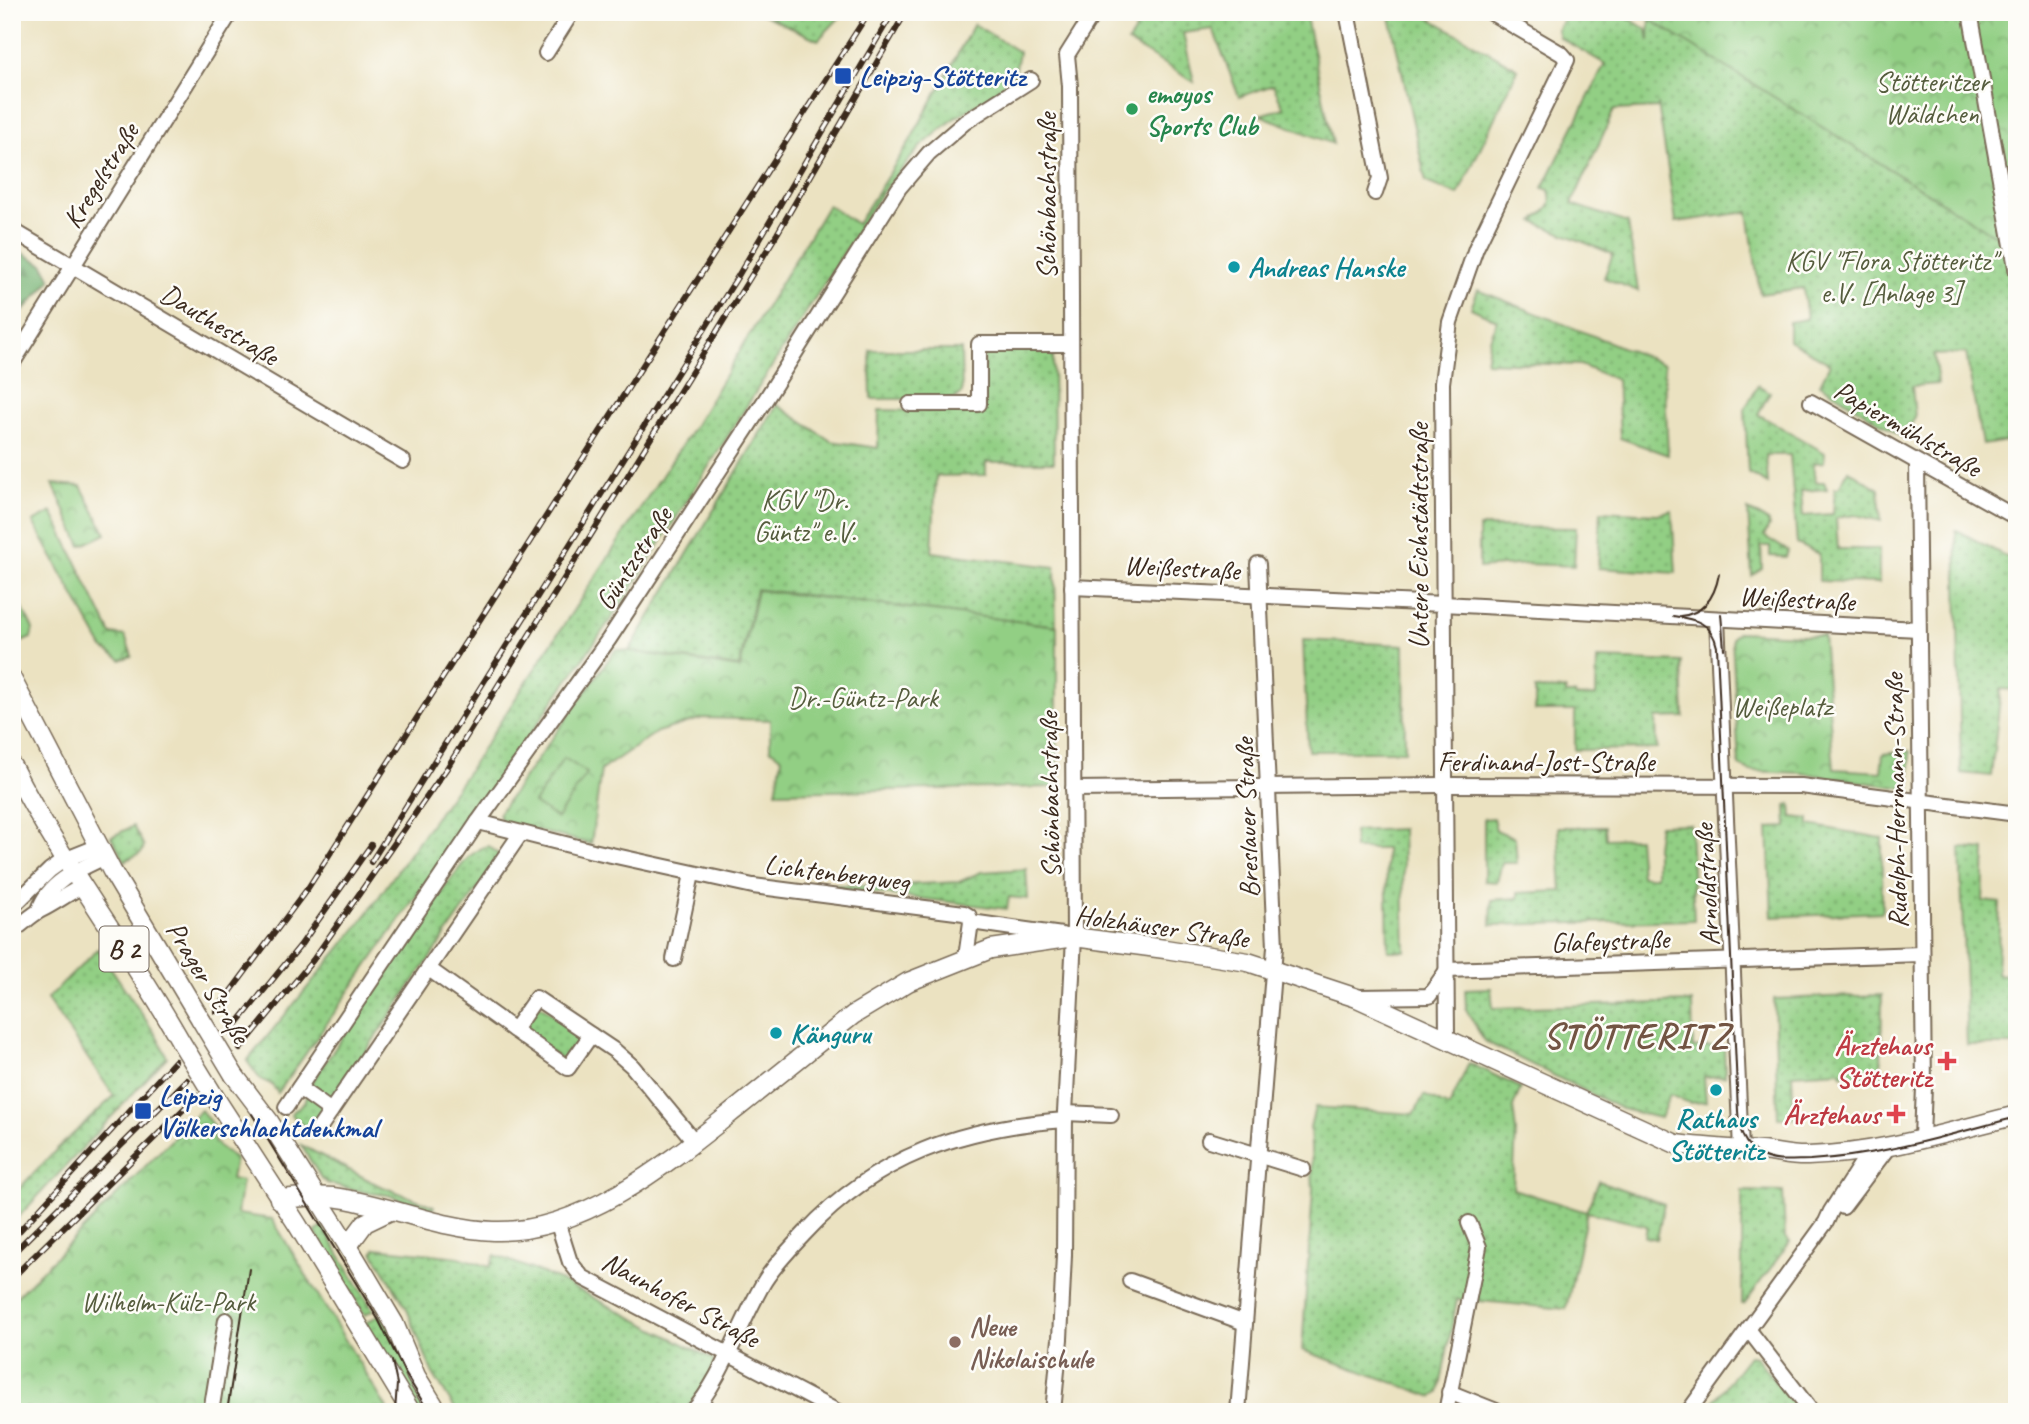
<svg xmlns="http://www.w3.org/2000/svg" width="2029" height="1424" font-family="Caveat,sans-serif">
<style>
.grass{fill:url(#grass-dots);stroke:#667c51;stroke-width:2}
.forest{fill:url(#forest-firs);stroke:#586e48;stroke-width:2}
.park{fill:url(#park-crowns);stroke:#667c51;stroke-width:2}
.pitch{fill:#92cf84;stroke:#667c51;stroke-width:2}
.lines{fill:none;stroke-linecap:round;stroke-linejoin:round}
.minor-casing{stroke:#796a57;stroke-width:18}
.major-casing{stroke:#796a57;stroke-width:21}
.minor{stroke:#fff;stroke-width:14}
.major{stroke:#fff;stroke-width:18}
.tram{stroke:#3b2a1e;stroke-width:2}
.rail-casing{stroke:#3b2a1e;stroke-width:6}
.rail{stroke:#fdfcf7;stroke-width:3.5;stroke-dasharray:10;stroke-linecap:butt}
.major-bridge-casing{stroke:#796a57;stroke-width:21;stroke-linecap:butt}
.major-bridge{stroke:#fff;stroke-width:18}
.transit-dot{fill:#1a4fb4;stroke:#fdfcf7;stroke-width:2.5}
.leisure-dot{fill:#2e9e5b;stroke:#fdfcf7;stroke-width:2.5}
.culture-dot{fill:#0f9aa8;stroke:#fdfcf7;stroke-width:2.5}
.health-dot{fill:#e0444e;stroke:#fdfcf7;stroke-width:2.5}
.education-dot{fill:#8d6e63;stroke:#fdfcf7;stroke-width:2.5}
.labels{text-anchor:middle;stroke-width:5;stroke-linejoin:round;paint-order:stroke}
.shield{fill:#fdfcf7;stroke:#75695f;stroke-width:2}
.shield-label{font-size:26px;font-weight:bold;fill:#3b2a1e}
.transit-label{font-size:28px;font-weight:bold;fill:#164399;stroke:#fdfcf7;text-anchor:start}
.park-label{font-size:28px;fill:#555c3d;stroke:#fdfcf7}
.leisure-label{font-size:28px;font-weight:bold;fill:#27864d;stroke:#fdfcf7;text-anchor:start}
.street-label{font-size:28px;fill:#3b2a1e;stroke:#fdfcf7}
.culture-label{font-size:28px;font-weight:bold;fill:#0d838f;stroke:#fdfcf7;text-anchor:start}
.health-label{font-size:28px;font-weight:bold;fill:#be3a42;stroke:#fdfcf7;text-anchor:end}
.education-label{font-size:28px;font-weight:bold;fill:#785e54;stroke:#fdfcf7;text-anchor:start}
.district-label{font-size:35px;font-weight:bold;letter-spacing:2px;fill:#725443;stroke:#fdfcf7}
</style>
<defs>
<pattern id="grass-dots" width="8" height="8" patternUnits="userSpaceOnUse" patternTransform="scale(1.75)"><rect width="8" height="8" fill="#92cf84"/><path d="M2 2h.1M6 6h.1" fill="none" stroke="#78a86b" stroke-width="1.8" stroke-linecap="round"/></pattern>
<pattern id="forest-firs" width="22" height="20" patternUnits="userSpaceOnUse" patternTransform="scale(1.75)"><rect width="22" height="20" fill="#75b272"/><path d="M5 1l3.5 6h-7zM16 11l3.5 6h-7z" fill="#61915d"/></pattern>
<pattern id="park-crowns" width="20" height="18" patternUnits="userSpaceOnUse" patternTransform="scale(1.75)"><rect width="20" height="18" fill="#92cf84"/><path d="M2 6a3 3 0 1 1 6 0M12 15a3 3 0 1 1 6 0" fill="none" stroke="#78a86b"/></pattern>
</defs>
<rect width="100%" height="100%" fill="#fdfcf7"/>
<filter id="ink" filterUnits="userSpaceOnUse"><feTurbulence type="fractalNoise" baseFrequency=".0143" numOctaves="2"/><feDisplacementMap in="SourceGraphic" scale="14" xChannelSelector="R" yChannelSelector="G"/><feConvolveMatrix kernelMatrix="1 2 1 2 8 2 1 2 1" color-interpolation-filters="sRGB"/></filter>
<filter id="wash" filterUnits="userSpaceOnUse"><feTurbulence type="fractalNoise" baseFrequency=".00686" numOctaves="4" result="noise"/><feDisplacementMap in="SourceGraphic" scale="28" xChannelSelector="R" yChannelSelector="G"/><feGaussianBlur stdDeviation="1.57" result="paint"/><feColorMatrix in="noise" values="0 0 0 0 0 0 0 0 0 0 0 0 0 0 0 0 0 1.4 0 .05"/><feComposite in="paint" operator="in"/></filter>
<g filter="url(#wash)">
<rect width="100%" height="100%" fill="#ebe2c1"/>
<g class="grass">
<polygon points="758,12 845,12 818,40"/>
<polygon points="1147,12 1305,12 1333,144 1260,115 1284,108 1273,85 1239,97 1213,29 1183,33 1194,82 1128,42"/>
<polygon points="1389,12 1419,12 1518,69 1458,195 1426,182"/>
<path d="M 1568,12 L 1620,12 L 1647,30 L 1649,41 L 1650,17 L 2007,243 L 2017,307 L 2017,461 L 2009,457 L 2007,441 L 1982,445 L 1966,353 L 1934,355 L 1938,384 L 1912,386 L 1915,417 L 1904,438 L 1820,384 L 1830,364 L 1789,340 L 1789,322 L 1807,319 L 1803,288 L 1760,294 L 1748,212 L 1676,222 L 1658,104 L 1658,108 L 1614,110 L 1572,204 L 1628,223 L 1638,291 L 1604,278 L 1613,254 L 1534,222 C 1543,209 1555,212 1549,190 L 1543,188 L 1605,64 L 1559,37 L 1557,30 Z"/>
<polygon points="974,24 1019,52 1014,78 1008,85 955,118 920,147 880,195 625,599 278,1093 271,1084 260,1079 247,1061 359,925 466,774 695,425 828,205 857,224 910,141"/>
<polygon points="1478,290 1664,364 1668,455 1620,438 1617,380 1580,365 1486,362 1489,342 1497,320 1471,308"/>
<polygon points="984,347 1053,348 1054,462 986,462 986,475 936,476 932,552 1055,567 1056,626 756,589 739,667 629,651 777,405 831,441 878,448 879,410 985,412"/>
<polygon points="870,350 961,350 962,393 955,399 871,399"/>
<polygon points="1758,385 1770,392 1758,414 1825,453 1824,462 1813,463 1815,482 1824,482 1827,489 1801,491 1803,516 1833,514 1835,488 1839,488 1848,470 1879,489 1881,521 1856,515 1836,518 1838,549 1879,549 1879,583 1819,581 1819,554 1797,544 1790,455 1766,455 1768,484 1748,473 1745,409"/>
<polygon points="1672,510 1676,573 1598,568 1601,511 1658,514"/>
<polygon points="1748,510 1768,521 1769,526 1764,536 1788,551 1786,557 1770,556 1770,546 1761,546 1762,568 1752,576"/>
<polygon points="1479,527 1576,528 1574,566 1528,564 1479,568"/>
<polygon points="1956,530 2017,562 2017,690 2001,689 1991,776 1961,773"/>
<polygon points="1303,640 1404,645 1405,751 1308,751"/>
<polygon points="1597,659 1682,662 1684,717 1656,718 1657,749 1575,750 1575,711 1535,711 1535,689 1566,690 1566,694 1575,694 1576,697 1596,696"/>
<polygon points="1791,805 1792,817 1809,819 1809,825 1882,838 1882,912 1772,917 1768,828 1787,827 1786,806"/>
<polygon points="1493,818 1496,830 1515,838 1517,863 1502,863 1497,882 1484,881 1484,819"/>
<polygon points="1690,824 1694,920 1491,925 1492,900 1518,898 1518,893 1562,891 1558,827 1605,827 1606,839 1638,838 1641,876 1656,876 1656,846 1659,825"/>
<polygon points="133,826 144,846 142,852 125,861 111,837"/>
<polygon points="1402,829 1405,951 1388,951 1386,849 1354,849 1354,831"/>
<path d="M 489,846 L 498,854 L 499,858 L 310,1132 L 291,1114 L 304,1102 L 312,1082 L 448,883 C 459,869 471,849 489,846 Z"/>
<polygon points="1960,848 1985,850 1983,901 2000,903 1997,974 2013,976 2012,1015 2017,1016 2017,1045 1967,1045"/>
<polygon points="1026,869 1028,899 1009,897 1007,909 833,888 833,885 878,886 959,882 981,872"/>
<polygon points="98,949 158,1038 167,1057 12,1224 12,1196 57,1149 114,1096 47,999"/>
<polygon points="1491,988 1493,1008 1692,1002 1693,1048 1724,1046 1725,1076 1704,1077 1706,1102 1690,1103 1670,1095 1660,1118 1622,1109 1484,1041 1466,1009 1465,989"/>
<polygon points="1882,995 1881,1075 1842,1075 1841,1071 1792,1074 1794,1118 1778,1118 1774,999"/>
<polygon points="536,1003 585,1036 567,1063 519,1029"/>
<polygon points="1469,1063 1521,1088 1513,1107 1516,1131 1513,1189 1586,1212 1599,1181 1664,1204 1657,1239 1645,1237 1647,1226 1587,1212 1566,1309 1457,1299 1439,1393 1433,1397 1302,1350 1313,1190 1310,1127 1315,1107 1414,1114 1424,1095 1449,1107"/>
<polygon points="301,1145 378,1185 434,1206 433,1210 388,1195 369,1193 327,1183 321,1178"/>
<polygon points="1742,1191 1783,1192 1785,1238 1790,1242 1744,1304 1742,1304"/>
<polygon points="323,1227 373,1310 365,1315 315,1232"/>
<polygon points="376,1248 459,1257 490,1267 495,1255 557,1279 713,1359 715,1367 687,1412 457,1412 432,1372 406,1307 373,1252"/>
<polygon points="382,1313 431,1412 418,1412 364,1324"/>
<polygon points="1749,1356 1756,1357 1800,1412 1705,1412"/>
</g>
<polygon class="forest" points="12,247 44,265 51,280 16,319 12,317"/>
<g class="park">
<polygon points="1638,12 2017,12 2017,249"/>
<polygon points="53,484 81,486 106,534 81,546"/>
<polygon points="52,512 111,634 125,636 132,656 121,660 103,648 33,522"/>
<polygon points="12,588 33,629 31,638 12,646"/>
<polygon points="757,590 1057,626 1057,787 776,792 782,758 770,749 770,720 703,718 657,732 601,770 591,844 502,822 498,814 616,649 740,668"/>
<polygon points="1738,632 1823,636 1834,769 1881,772 1883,754 1910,751 1910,789 1802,773 1750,771 1739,766 1732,638"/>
<path d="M 201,1110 L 213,1126 C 210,1146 222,1148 235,1159 L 231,1179 L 242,1181 L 237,1214 L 272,1219 L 389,1412 L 12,1412 L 12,1301 Z"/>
</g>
<polygon class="pitch" points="564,758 587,773 557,818 534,803"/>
</g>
<g filter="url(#ink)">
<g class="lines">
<defs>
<g id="minor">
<polyline points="1347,12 1380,178 1375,193"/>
<polyline points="1970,12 2017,273"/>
<polyline points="546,53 572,12"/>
<polyline points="12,230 403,461"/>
<polyline points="12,364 231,12"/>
<polyline points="1811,402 2017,518"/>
<polyline points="910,404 979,404 979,344 1071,344"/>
<polyline points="1917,463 1924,1087 1922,1137"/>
<polyline points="1072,587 1443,604 1918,629"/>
<polyline points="1717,619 1741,1150"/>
<polyline points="1073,789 1444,785 1801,786 2017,814"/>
<polyline points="478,822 593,851 753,886 964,913 969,916 971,922 966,957"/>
<polyline points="12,907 50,870 64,860 99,846"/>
<path d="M 39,910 C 48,882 79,869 105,857"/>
<polyline points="971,922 1062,935"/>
<path d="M 12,931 C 22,925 31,915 41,910 C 55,903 67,894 81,887"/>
<polyline points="674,959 692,874"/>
<polyline points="429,969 514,1030 536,998 615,1051 632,1066 695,1142"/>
<polyline points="1358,997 1429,996 1447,970 1922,954"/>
<polyline points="514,1030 568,1068 591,1035"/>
<polyline points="1447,1037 1442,383 1450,322 1476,248 1567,60 1562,54 1490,12"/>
<polyline points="299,1088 331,1111"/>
<polyline points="286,1107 478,822 609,639 764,402 899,188 929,153 965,122 1031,80"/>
<polyline points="1065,1113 1111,1115"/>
<polyline points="318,1130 521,833"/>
<polyline points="1209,1140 1303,1169"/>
<polyline points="1843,1207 1889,1146"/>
<polyline points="557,1221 570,1262 582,1277 838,1412"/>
<polyline points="1130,1281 1245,1323"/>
<polyline points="1748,1329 1812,1412"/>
<polyline points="1449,1392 1499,1412"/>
<polyline points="211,1412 226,1320"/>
<path d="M 692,1412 C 720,1383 742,1319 764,1282 C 775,1264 791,1248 805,1233 C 876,1156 963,1127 1065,1120"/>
<polyline points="1053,1412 1060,1339 1064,1255 1065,1113 1074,937 1070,86 1067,55 1094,12"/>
<polyline points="1238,1412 1275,947 1258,564"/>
<polyline points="1446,1412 1479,1247 1469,1223"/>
<polyline points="1688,1412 1826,1222 1831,1211 1870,1150"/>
</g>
<g id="major">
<polyline points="12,679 112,871 201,1020"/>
<path d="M 12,766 C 61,863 128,948 181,1042"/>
<polyline points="234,1075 269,1121 348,1246 394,1323 416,1376 438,1412"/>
<polyline points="214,1096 297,1224 411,1412"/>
<path d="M 279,1199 C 297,1198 315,1195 333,1197 C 387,1204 439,1229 494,1231 C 585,1234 674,1158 741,1105 C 778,1075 816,1045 853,1015 L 908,982 L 991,949 L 1074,937 L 1165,949 L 1248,962 L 1357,998 L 1676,1144 C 1704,1148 1732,1149 1760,1151 C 1777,1152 1791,1157 1808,1156 C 1879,1154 1948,1132 2017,1115"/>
<polyline points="348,1246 365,1223 390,1211"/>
</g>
</defs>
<use href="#minor" class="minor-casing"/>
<use href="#major" class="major-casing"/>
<use href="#minor" class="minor"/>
<use href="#major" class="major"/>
<g class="tram">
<polyline points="1721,614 1724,649"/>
<path d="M 1673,616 C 1695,619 1712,622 1717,647 L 1738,1111 C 1739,1129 1743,1147 1762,1156 C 1776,1163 1794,1160 1810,1160 C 1881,1156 1948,1135 2017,1117"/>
<path d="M 1680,616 C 1704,614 1715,596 1719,574"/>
<polyline points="252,1114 378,1319 405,1373 429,1412"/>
<polyline points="392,1361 397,1384 395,1412"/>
<polyline points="227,1412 249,1269"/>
</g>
<defs>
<g id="rail">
<polyline points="371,862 738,276 893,12"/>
<polyline points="216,1011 308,888 869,12"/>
<polyline points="230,1032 300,946 371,845"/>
<polyline points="240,1049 313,960 447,768 777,234 906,12"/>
<polyline points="12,1239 175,1061"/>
<polyline points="12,1254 187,1080"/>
<polyline points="12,1278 197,1096"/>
</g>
</defs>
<use href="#rail" class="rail-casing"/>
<use href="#rail" class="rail"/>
<defs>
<g id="major-bridge">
<polyline points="201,1020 234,1075"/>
<polyline points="181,1042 214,1096"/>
</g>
</defs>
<use href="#major-bridge" class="major-bridge-casing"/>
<use href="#major-bridge" class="major-bridge"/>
</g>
</g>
<g class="transit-dot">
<rect x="834" y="67" width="18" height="18" rx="3.5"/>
<rect x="134" y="1102" width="18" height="18" rx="3.5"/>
</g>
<circle class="leisure-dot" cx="1132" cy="109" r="7"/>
<g class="culture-dot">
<circle cx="1234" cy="267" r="7"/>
<circle cx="776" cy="1033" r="7"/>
<circle cx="1716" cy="1090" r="7"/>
</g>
<g class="health-dot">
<path d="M1943.5 1050.5h7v7h7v7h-7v7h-7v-7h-7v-7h7z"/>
<path d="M1892.5 1103.5h7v7h7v7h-7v7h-7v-7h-7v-7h7z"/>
</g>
<circle class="education-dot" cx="955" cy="1342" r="7"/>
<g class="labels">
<rect class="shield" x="99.5" y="926.5" width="49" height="45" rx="5"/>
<g class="shield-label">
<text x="124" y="958">B 2</text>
</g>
<g class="transit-label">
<text x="859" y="86">Leipzig-Stötteritz</text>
<text x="159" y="1105">Leipzig<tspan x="159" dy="32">Völkerschlachtdenkmal</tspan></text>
</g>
<g class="park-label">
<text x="1932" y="91">Stötteritzer<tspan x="1932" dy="32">Wäldchen</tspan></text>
<text x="1891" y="270">KGV "Flora Stötteritz"<tspan x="1891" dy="32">e.V. [Anlage 3]</tspan></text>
<text x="805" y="509">KGV "Dr.<tspan x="805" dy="32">Güntz" e.V.</tspan></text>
<text x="863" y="707">Dr.-Güntz-Park</text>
<text x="1782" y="716">Weißeplatz</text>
<text x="168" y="1311">Wilhelm-Külz-Park</text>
</g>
<g class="leisure-label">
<text x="1146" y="103">emoyos<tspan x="1146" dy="32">Sports Club</tspan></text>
</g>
<g class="street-label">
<text transform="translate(100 175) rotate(-58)" y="10">Kregelstraße</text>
<text transform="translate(1046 196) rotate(-90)" y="10">Schönbachstraße</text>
<text transform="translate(220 324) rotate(31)" y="10">Dauthestraße</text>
<text transform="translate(1908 428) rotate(30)" y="10">Papiermühlstraße</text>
<text transform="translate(1418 536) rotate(-90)" y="10">Untere Eichstädtstraße</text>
<text transform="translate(633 558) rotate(-57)" y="10">Güntzstraße</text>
<text transform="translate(1182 567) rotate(3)" y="10">Weißestraße</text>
<text transform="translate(1797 598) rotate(3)" y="10">Weißestraße</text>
<text x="1546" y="771">Ferdinand-Jost-Straße</text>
<text transform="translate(1049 795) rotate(-91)" y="10">Schönbachstraße</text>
<text transform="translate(1895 801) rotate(-91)" y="10">Rudolph-Herrmann-Straße</text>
<text transform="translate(1246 818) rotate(-92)" y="10">Breslauer Straße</text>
<text transform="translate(837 872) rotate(7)" y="10">Lichtenbergweg</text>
<text transform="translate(1706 885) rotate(-93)" y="10">Arnoldstraße</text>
<text transform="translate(1162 926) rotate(8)" y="10">Holzhäuser Straße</text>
<text transform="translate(1610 940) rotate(-2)" y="10">Glafeystraße</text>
<text transform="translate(209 982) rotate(59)" y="10">Prager Straße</text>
<text transform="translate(681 1299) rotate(28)" y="10">Naunhofer Straße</text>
</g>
<g class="culture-label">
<text x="1248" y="277">Andreas Hanske</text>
<text x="790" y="1043">Känguru</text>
<text x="1716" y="1128" text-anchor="middle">Rathaus<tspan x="1716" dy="32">Stötteritz</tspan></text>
</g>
<g class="health-label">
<text x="1931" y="1055">Ärztehaus<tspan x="1931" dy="32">Stötteritz</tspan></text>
<text x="1880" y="1124">Ärztehaus</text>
</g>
<g class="education-label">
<text x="969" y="1336">Neue<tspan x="969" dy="32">Nikolaischule</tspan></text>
</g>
<g class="district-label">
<text x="1637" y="1048">STÖTTERITZ</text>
</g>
</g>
<rect width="2029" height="1424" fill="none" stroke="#fdfcf7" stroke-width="42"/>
</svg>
